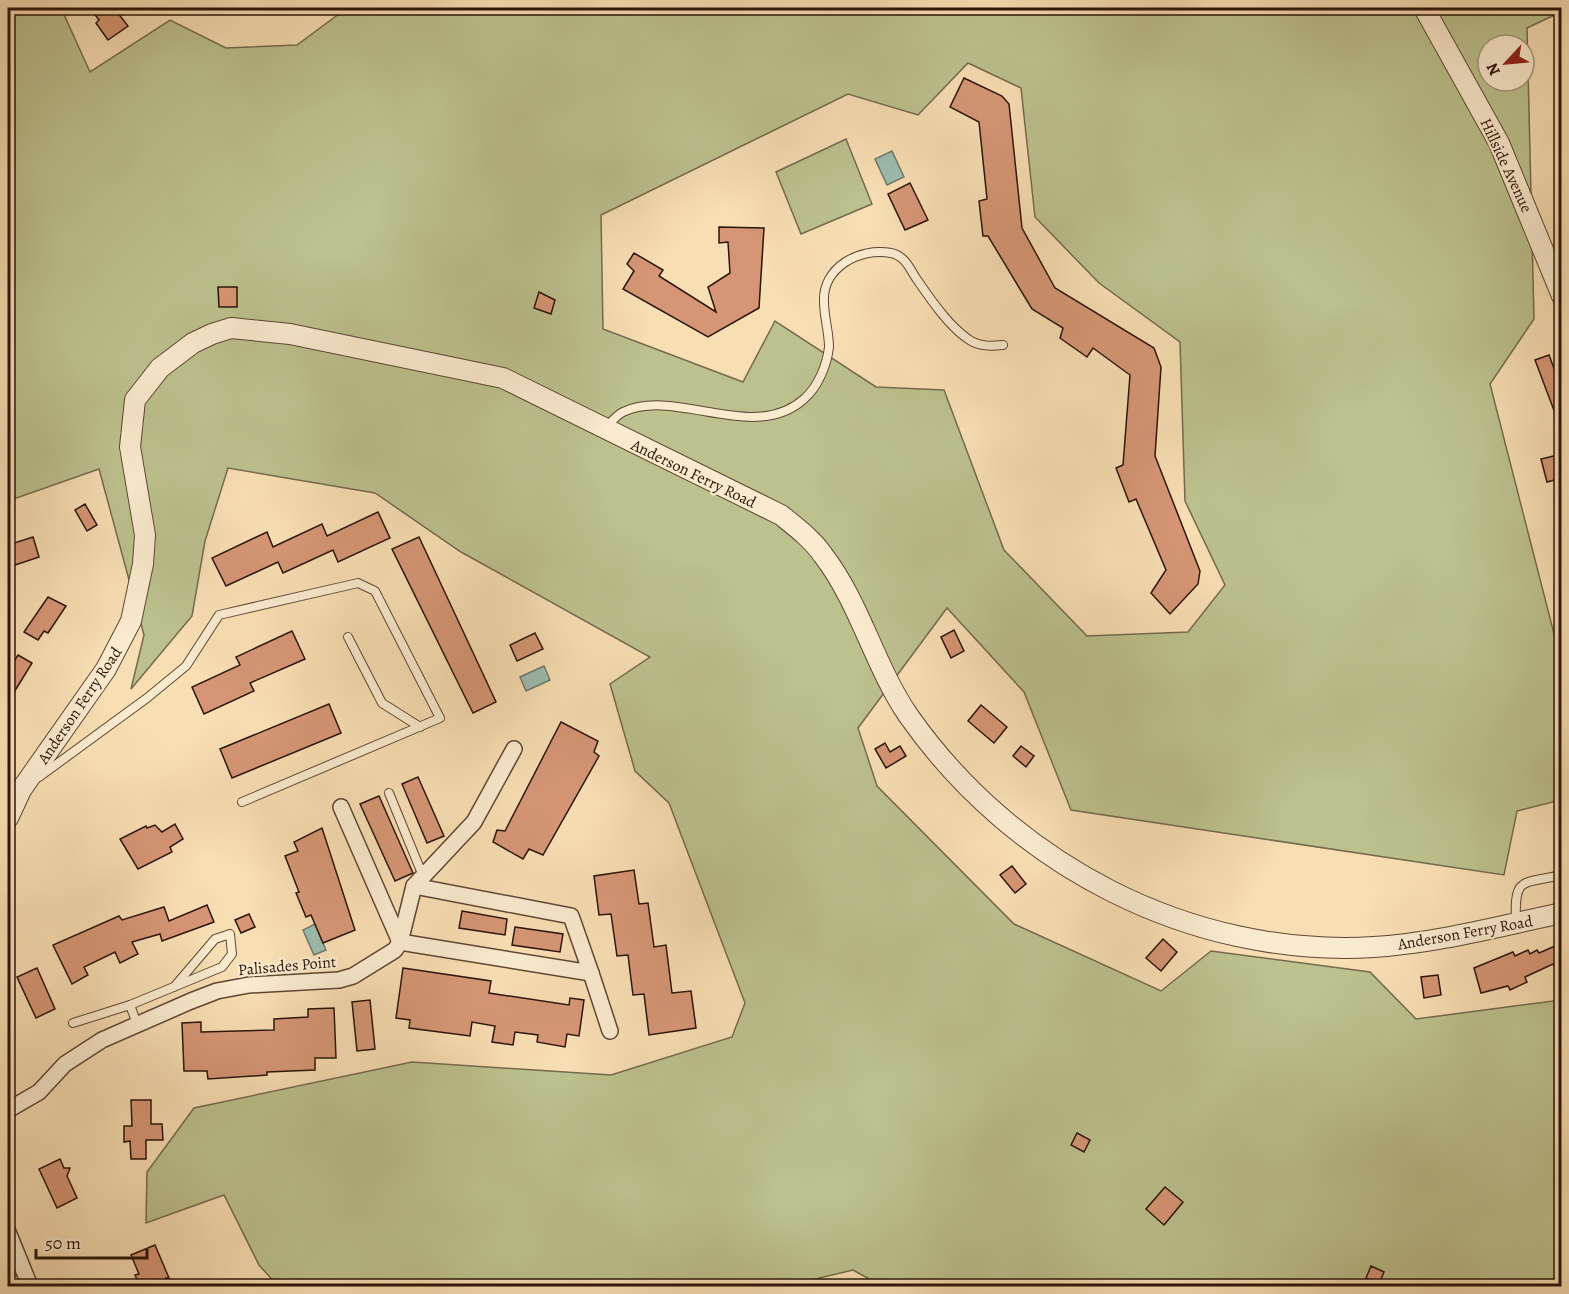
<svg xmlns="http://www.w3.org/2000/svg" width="1569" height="1294" font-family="Alegreya,serif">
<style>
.green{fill:#bcc18d;stroke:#746a4c;stroke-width:1.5;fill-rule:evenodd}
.water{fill:#9dbcaf;stroke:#6f796d;stroke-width:1.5}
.building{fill:#d69675;stroke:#2b140a;stroke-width:1.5}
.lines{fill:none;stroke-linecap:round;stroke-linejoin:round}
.service-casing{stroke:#5e4634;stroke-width:10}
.minor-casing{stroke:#5e4634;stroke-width:18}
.tertiary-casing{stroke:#5e4634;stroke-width:22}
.service{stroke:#faeace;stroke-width:8}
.minor{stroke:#faeace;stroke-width:15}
.tertiary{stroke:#faeace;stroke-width:20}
.labels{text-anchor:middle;stroke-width:4.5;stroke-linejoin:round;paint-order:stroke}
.street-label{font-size:16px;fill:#2b140a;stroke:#faeace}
</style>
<rect width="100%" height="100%" fill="#f8deb3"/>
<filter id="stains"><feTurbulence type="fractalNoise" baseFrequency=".00333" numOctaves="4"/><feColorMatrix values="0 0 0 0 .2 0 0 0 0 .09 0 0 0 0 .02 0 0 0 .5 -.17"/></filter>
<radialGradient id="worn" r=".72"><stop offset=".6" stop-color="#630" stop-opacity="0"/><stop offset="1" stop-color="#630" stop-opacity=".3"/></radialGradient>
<g class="green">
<path d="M 8,8 L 61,8 L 90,72 L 170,20 L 226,48 L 297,45 L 347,8 L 1561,8 L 1561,12 L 1527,28 L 1534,319 L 1490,384 L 1561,661 L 1561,800 L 1517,811 L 1504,875 L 1071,810 L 1024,692 L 947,608 L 858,728 L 877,786 L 1014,924 L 1161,991 L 1211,951 L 1370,972 L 1416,1019 L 1561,1000 L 1561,1286 L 882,1286 L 853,1270 L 786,1286 L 278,1286 L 259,1265 L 224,1195 L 146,1223 L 147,1172 L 194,1108 L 412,1062 L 611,1075 L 732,1037 L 745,1003 L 669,803 L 635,771 L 610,684 L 650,657 L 461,552 L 375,493 L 228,468 L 205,541 L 192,616 L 131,689 L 144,635 L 99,469 L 8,501 ZM 1488,45 L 1524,45 L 1524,81 L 1488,81 ZM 968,63 L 1021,88 L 1035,217 L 1099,283 L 1180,342 L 1185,501 L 1225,585 L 1188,632 L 1087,636 L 1004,550 L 944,390 L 876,387 L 775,321 L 743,382 L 603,329 L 601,215 L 848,94 L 918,115 Z"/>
<polygon points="846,139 872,204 801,234 776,172"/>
</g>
<g class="water">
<polygon points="892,151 904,177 887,185 875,159"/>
<polygon points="544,666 550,680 526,691 520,677"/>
<polygon points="315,924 326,950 314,955 303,930"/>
</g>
<g class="building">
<polygon points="90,8 114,8 128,26 108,40 96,23 99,20"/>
<polygon points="964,78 1002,96 1009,104 1022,228 1055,288 1154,348 1161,367 1155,456 1200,571 1198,584 1170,614 1151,593 1166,570 1136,499 1129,502 1116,468 1123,465 1130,375 1093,348 1087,357 1060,338 1063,328 1032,309 988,236 983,236 979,201 987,199 979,122 950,107"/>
<polygon points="910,183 928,220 905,230 888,194"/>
<polygon points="719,227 764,228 759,308 708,337 623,289 634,271 627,264 634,253 663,270 659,276 716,312 708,287 730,273 728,242 719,243"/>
<polygon points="218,287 237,287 237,307 219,307"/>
<polygon points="539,292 555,300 551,314 534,308"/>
<polygon points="1549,355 1562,390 1561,429 1535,360"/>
<polygon points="1562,454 1562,478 1547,482 1541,459"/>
<polygon points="85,504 97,525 87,531 75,510"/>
<polygon points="378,512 390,538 338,562 333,550 283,573 278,562 226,586 212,558 267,532 273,547 322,524 327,536"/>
<polygon points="33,537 39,557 15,565 13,560 8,562 8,545"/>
<polygon points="419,537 496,702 473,713 392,549"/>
<polygon points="48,597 66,606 48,633 44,631 38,640 24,632"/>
<polygon points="954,630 964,651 951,658 941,637"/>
<polygon points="292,631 305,659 250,683 254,691 204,714 192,687 240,665 236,657"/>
<polygon points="535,633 543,649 517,661 510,645"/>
<polygon points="18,655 32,663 8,702 8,671"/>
<polygon points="329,704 341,733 232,778 220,749"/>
<polygon points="981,705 1007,727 994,743 968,721"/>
<polygon points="561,722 598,741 594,752 599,756 543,855 529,849 523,859 493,842 497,830 505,831"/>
<polygon points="885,743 890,752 900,746 906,756 886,768 875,749"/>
<polygon points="1021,746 1034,756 1026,767 1013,756"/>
<polygon points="418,777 444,836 427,843 402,784"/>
<polygon points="379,796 413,873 395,881 360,804"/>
<polygon points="175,824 183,839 170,847 172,852 138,869 120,839 146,826 147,828 155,825 162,832"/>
<polygon points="322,828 355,930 323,943 311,915 306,917 296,893 299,892 285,856 298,851 294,842"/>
<polygon points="1012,866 1026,884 1015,893 1000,875"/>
<polygon points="634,870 639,904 648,903 654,947 666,945 672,993 691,991 696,1028 649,1035 644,994 633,995 628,955 617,956 611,914 599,915 594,876"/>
<polygon points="207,905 214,922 162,941 160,934 132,942 138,954 120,963 115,952 84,967 88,975 72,984 53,945 119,916 122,920 164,907 169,921"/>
<polygon points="462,911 507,919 505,935 459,928"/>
<polygon points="249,914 255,927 241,933 235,920"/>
<polygon points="515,927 563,934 560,952 512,945"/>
<polygon points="1163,939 1177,952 1161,971 1146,958"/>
<polygon points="1562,943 1562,982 1553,964 1525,977 1527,982 1510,990 1508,986 1481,993 1474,968 1513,952 1515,956 1528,950 1530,954 1537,950 1539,953"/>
<polygon points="37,968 55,1009 36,1018 17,977"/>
<polygon points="403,968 491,981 489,993 569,1005 570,998 584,1000 579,1036 567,1034 565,1047 537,1042 538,1035 515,1032 513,1045 492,1042 495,1026 472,1022 470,1036 409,1028 410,1020 396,1018"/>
<polygon points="1438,975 1441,995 1424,998 1421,977"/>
<polygon points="370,1000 375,1049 357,1051 352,1002"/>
<polygon points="334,1008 336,1058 315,1058 315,1070 267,1072 267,1075 208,1079 207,1071 184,1071 182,1023 201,1022 201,1032 274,1030 274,1019 308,1017 308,1009"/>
<polygon points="131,1100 151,1100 151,1124 162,1124 163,1140 146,1140 146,1159 131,1159 130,1141 124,1142 124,1126 132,1126"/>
<polygon points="1077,1133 1090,1140 1084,1152 1071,1145"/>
<polygon points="60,1159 64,1168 70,1168 67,1176 77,1198 57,1208 39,1169"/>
<polygon points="1165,1187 1183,1202 1164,1225 1146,1209"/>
<polygon points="155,1245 169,1278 166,1278 170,1287 140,1287 135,1275 139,1274 131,1255"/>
<polygon points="1371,1266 1384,1272 1379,1284 1366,1278"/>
</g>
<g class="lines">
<defs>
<g id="service">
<path d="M 606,427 C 611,422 617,415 623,412 C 676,387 754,444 804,399 C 818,387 827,365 829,347 C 829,332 824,317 824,302 C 822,268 859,247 891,253 C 906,256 910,270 918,281 C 931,300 949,326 968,339 C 979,347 992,346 1003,345"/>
<polyline points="348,637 382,703 420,727"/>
<polyline points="39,777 147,698 186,666 219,615 358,583 375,591 440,718 242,802"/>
<polyline points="389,793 423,876"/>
<path d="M 1516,921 C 1514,876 1522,884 1562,875"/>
<polyline points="130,1005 137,1024"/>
<polyline points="73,1023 130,1005 222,967 232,954 230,934 215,939 174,987"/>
</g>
<g id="minor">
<polyline points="341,807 400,942 591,973 571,916 414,886"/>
<polyline points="591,973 610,1031"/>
<polyline points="8,1110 39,1092 65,1064 102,1040 191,1001 217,991 249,985 339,980 353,976 395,950 400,942 414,886 474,822 514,749"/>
<polyline points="8,1232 30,1286"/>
</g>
<g id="tertiary">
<polyline points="1424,8 1499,143 1562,296"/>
<path d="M 8,818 L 21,790 L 106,669 L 131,621 L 143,564 L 145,535 L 130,447 L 135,400 L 160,368 L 193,343 L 212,334 L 231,328 L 290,334 L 503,378 L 781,515 C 796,527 812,539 823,555 C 860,603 874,665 908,715 C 1012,864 1190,958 1374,947 C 1437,943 1500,926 1562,913"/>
</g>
</defs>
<use href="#service" class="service-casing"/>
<use href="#minor" class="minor-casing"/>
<use href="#tertiary" class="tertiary-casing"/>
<use href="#service" class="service"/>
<use href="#minor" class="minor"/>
<use href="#tertiary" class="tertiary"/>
</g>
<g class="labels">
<g class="street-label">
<text transform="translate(1507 165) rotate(65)" y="6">Hillside Avenue</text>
<text transform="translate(694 473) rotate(26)" y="6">Anderson Ferry Road</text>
<text transform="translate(79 705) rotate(-56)" y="6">Anderson Ferry Road</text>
<text transform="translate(1465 932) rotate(-10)" y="6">Anderson Ferry Road</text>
<text transform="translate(287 965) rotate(-5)" y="6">Palisades Point</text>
</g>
</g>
<rect width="1569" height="1294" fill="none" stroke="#f8deb3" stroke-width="30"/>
<rect x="9" y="9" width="1551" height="1276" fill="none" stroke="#2b140a" stroke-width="3"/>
<rect x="15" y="15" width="1539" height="1264" fill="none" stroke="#2b140a" stroke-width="1.5"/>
<g transform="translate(1506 63) rotate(244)"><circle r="28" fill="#faeace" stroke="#a79480" stroke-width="1.5"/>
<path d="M0-4.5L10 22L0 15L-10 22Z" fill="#8f2418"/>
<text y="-9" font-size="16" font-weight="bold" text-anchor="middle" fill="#2b140a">N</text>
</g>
<path d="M36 1249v9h111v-9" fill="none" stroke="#2b140a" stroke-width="3"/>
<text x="45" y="1249" font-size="18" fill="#2b140a" stroke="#faeace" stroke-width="4.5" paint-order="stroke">50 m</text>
<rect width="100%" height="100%" filter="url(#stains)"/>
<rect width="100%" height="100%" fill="url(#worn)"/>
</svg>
